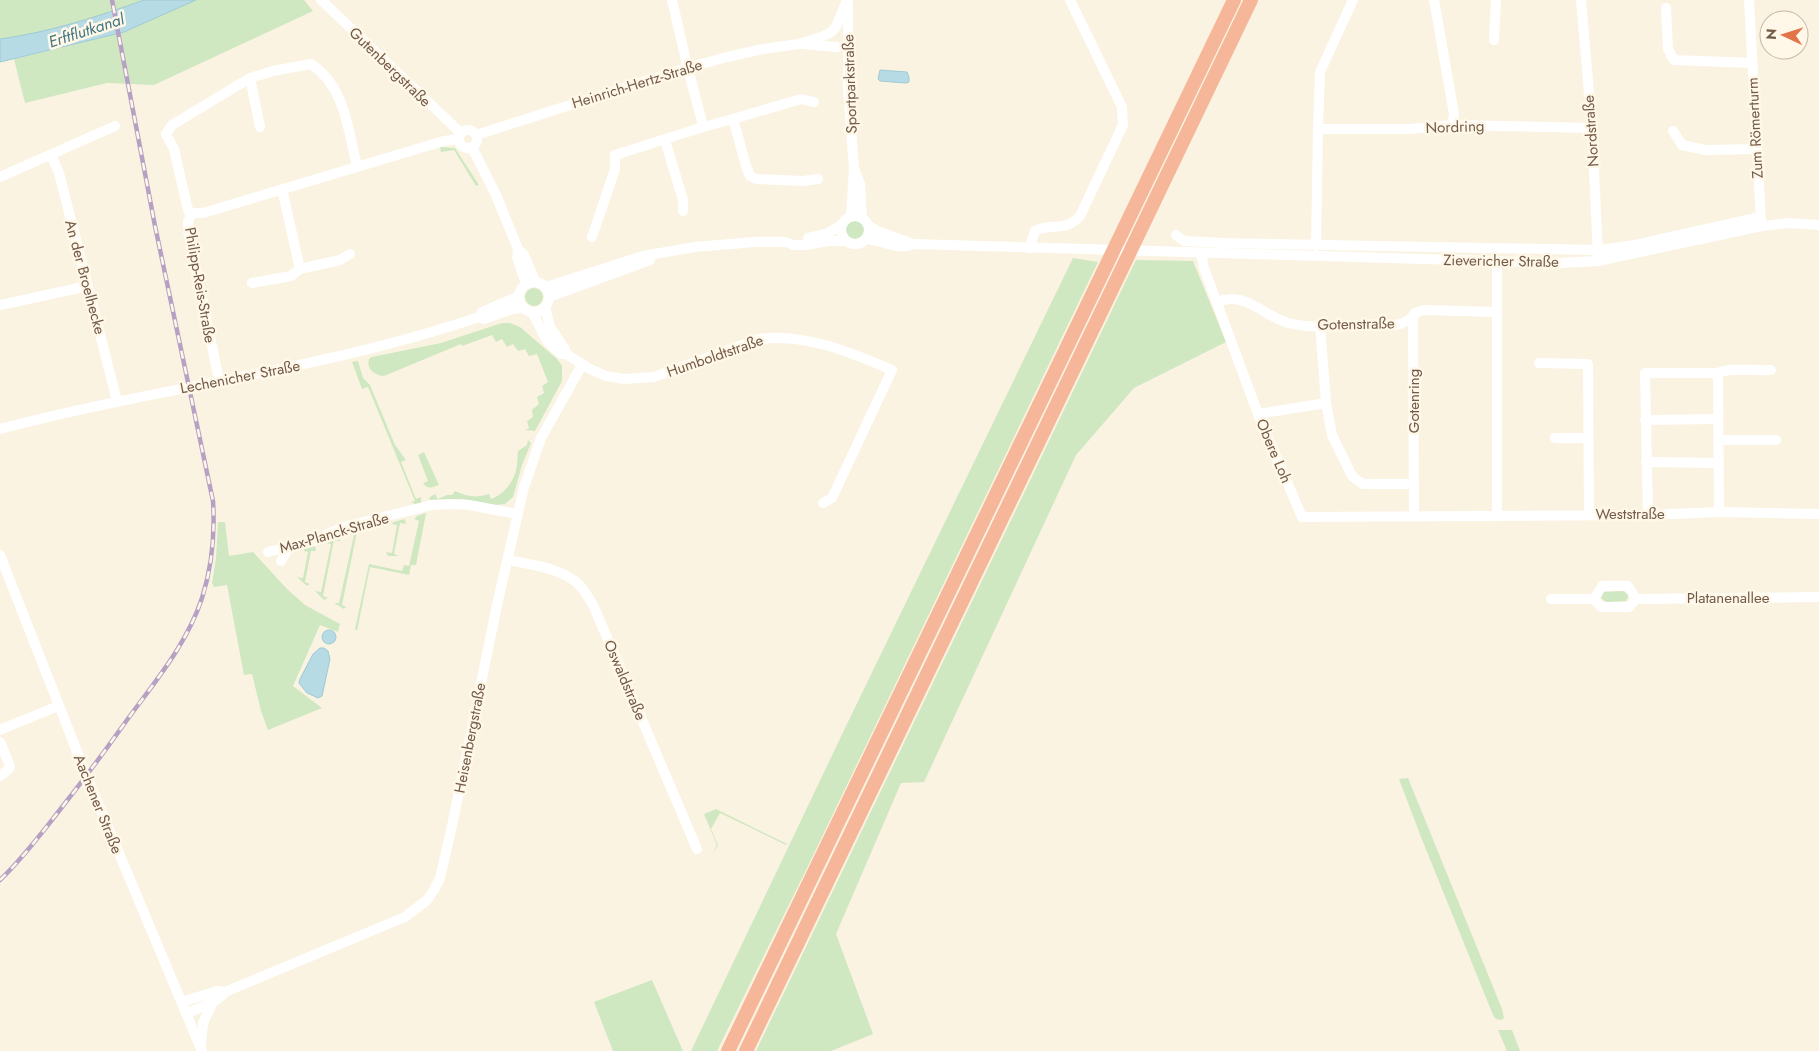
<svg xmlns="http://www.w3.org/2000/svg" width="1819" height="1051" font-family="Jost,sans-serif">
<style>
.green{fill:#cfe8c1}
.water{fill:#b7dbe4;stroke:#9dcad6}
.lines{fill:none;stroke-linecap:round;stroke-linejoin:round}
.minor{stroke:#fff;stroke-width:10}
.highway{stroke:#f5b699;stroke-width:14}
.rail-casing{stroke:#b6a1c4;stroke-width:4.5}
.rail{stroke:#fff7e7;stroke-width:2.5;stroke-dasharray:8;stroke-linecap:butt}
.labels{text-anchor:middle;stroke-width:5;stroke-linejoin:round;paint-order:stroke}
.street-label{font-size:15px;fill:#725a49;stroke:#fff7e7}
.water-label{font-size:16px;font-style:italic;fill:#437785;stroke:#fff7e7}
</style>
<rect width="100%" height="100%" fill="#fbf3e1"/>
<g class="green">
<path d="M 0,0 L 144,0 C 97,17 50,32 0,39 Z"/>
<polygon points="196,0 304,0 313,11 154,85 107,83 25,103 14,59 124,32"/>
<polygon points="440,147 455,148 479,185 476,186 454,150 441,152"/>
<circle cx="855" cy="230" r="9"/>
<polygon points="1073,258 1098,262 809,864 717,1051 691,1051 847,724"/>
<polygon points="1136,260 1193,261 1226,342 1134,388 1076,455 924,782 901,783 836,934 873,1034 831,1051 756,1051"/>
<circle cx="534" cy="297" r="9"/>
<path d="M 502,323 L 510,323 L 520,327 L 557,359 L 562,366 L 562,381 L 535,431 L 525,430 L 529,428 L 527,421 L 533,417 L 532,410 L 539,404 L 537,397 L 544,393 L 542,386 L 548,382 L 537,354 L 529,356 L 525,349 L 518,351 L 513,344 L 507,347 L 502,339 L 496,342 L 492,335 L 462,346 L 461,344 L 384,376 C 375,376 366,369 369,359 L 372,357 L 441,343 Z"/>
<polygon points="358,361 363,378 370,385 395,445 406,460 401,462 416,499 421,497 421,503 415,504 411,502 415,501 368,387 362,389 352,362"/>
<path d="M 528,440 L 531,443 L 522,465 L 513,497 L 505,504 L 494,505 L 463,499 L 431,500 L 429,499 L 430,497 L 435,494 L 438,499 L 447,495 L 452,495 L 455,491 C 467,497 477,498 489,494 L 491,499 C 505,494 516,479 517,464 C 518,460 517,455 518,451 L 527,445 Z"/>
<path d="M 424,452 L 439,485 C 433,487 427,490 423,483 L 428,481 L 418,455 Z"/>
<polygon points="426,513 416,565 411,565 409,575 370,567 357,631 355,629 369,564 402,571 404,565 409,566 419,521 414,519 417,516"/>
<polygon points="405,519 406,524 400,523 394,554 399,556 388,556 386,552 392,553 397,525 392,524 393,522"/>
<polygon points="218,522 225,522 229,556 253,552 287,589 305,605 340,624 338,632 320,625 293,686 322,708 268,730 261,711 252,674 244,675 227,585 214,587 212,583 216,558"/>
<polygon points="360,529 362,531 357,532 342,605 346,607 344,609 334,603 339,603 354,535 349,533 349,531"/>
<polygon points="338,534 340,537 340,541 334,540 323,596 328,598 324,600 315,591 321,592 331,544 326,543 326,540"/>
<polygon points="315,546 316,551 311,551 305,582 310,584 307,586 297,577 303,578 308,552 304,551 304,549"/>
<polygon points="1623,591 1629,595 1626,601 1606,602 1601,598 1603,592"/>
<polygon points="1408,778 1502,1009 1504,1018 1501,1020 1496,1019 1493,1015 1421,837 1399,779"/>
<polygon points="716,809 787,844 786,845 720,813 711,829 718,845 711,857 717,845 704,814"/>
<polygon points="652,980 683,1051 613,1051 594,1002"/>
<polygon points="1498,1030 1512,1030 1520,1051 1507,1051"/>
</g>
<g class="water">
<path d="M 144,0 L 196,0 L 124,32 L 0,62 L 0,39 C 50,32 97,17 144,0 Z"/>
<polygon points="880,70 907,72 909,77 909,82 906,83 880,81 878,79"/>
<circle cx="329" cy="637" r="7"/>
<polygon points="320,648 324,648 328,651 330,659 322,696 318,698 307,693 299,683 300,679 313,654"/>
</g>
<g class="lines">
<g class="minor">
<polyline points="321,0 461,133"/>
<polyline points="672,0 684,52"/>
<polyline points="1434,0 1454,114 1452,125"/>
<polyline points="1581,0 1592,128 1598,256"/>
<polyline points="1749,0 1761,222"/>
<polyline points="848,3 848,88 854,168 851,216"/>
<polyline points="1666,8 1668,49 1674,60 1752,63"/>
<polyline points="1494,40 1496,0"/>
<polyline points="803,44 837,47"/>
<polyline points="685,57 703,126"/>
<polyline points="250,78 260,127"/>
<polyline points="733,119 801,99 814,102"/>
<polyline points="1318,129 1410,129 1452,125 1592,128"/>
<circle cx="468" cy="139" r="9"/>
<polyline points="1673,131 1682,145 1705,150 1757,149"/>
<polyline points="476,135 687,68 727,57 763,49 799,44 818,38 830,33 836,27 847,0"/>
<polyline points="665,140 683,200 683,211"/>
<polyline points="472,147 496,195 518,249 524,255 535,281"/>
<polyline points="51,155 59,173 117,401"/>
<polyline points="854,168 860,184 862,218"/>
<polyline points="0,177 115,126"/>
<polyline points="282,189 300,269 340,260 350,254"/>
<path d="M 192,213 L 189,212 L 187,206 L 174,149 L 166,134 L 172,125 L 250,78 L 273,71 L 311,64 C 345,86 348,130 357,166"/>
<polyline points="192,213 203,213 444,141 459,139"/>
<polyline points="192,213 188,222 188,231 219,380"/>
<circle cx="855" cy="230" r="14"/>
<polyline points="869,226 877,231 913,244"/>
<polyline points="1176,235 1184,241 1222,243 1599,250 1635,245 1760,217"/>
<path d="M 592,237 L 615,169 L 615,155 C 654,143 693,129 733,119 L 747,169 L 750,176 L 756,179 L 803,181 L 818,179"/>
<polyline points="808,238 828,233 841,225"/>
<path d="M 866,239 C 881,240 899,251 913,244 L 1558,263 L 1598,261 L 1762,226 L 1789,223 L 1819,225"/>
<polyline points="1316,246 1318,129 1320,72 1353,0"/>
<path d="M 1029,248 L 1035,231 C 1050,222 1065,233 1080,216 L 1123,125 L 1122,107 L 1070,0"/>
<polyline points="518,249 517,257 526,284"/>
<polyline points="1201,253 1204,268 1258,414 1302,517 1648,515 1719,512 1819,514"/>
<polyline points="1497,261 1497,516"/>
<circle cx="534" cy="297" r="15"/>
<polyline points="252,283 291,276 300,269"/>
<polyline points="546,287 643,256 695,247 755,242 786,242 793,245 806,245 828,241 845,241"/>
<polyline points="549,297 650,260"/>
<path d="M 1217,302 C 1244,290 1264,316 1288,323 C 1316,330 1349,325 1377,324 C 1384,324 1393,326 1400,324 C 1406,322 1412,318 1415,313 L 1424,310 L 1496,312"/>
<polyline points="0,305 88,286"/>
<polyline points="545,307 550,327 565,349 566,354"/>
<path d="M 532,312 L 547,341 L 561,354 L 566,354 L 590,369 L 606,376 L 624,379 L 654,377 L 759,339 C 805,333 850,352 892,370 L 832,498 L 823,503"/>
<polyline points="479,317 484,319 512,309 524,308"/>
<polyline points="1413,317 1414,516"/>
<polyline points="1320,325 1326,403 1332,435 1352,476 1363,484 1414,484"/>
<polyline points="1539,363 1588,364 1589,514"/>
<path d="M 1718,373 C 1728,367 1757,371 1771,370"/>
<polyline points="1258,414 1326,403"/>
<polyline points="1645,420 1718,419"/>
<path d="M 0,429 C 159,387 323,370 479,317 L 482,312 L 519,296"/>
<polyline points="1555,438 1587,438"/>
<polyline points="1719,440 1776,440"/>
<polyline points="1646,462 1719,463"/>
<polyline points="1648,515 1645,373 1718,373 1719,512"/>
<polyline points="268,552 310,542 343,527 432,505 452,504 469,505 517,514"/>
<polyline points="0,555 87,777 202,1051"/>
<path d="M 508,560 C 529,564 553,567 572,579 C 582,585 588,597 594,607 L 697,849"/>
<polyline points="281,561 289,547"/>
<polyline points="1551,599 1594,599 1601,607 1629,607 1636,599 1819,597"/>
<polyline points="1594,599 1602,586 1628,586 1636,599"/>
<polyline points="0,730 58,706"/>
<polyline points="0,742 10,766 9,769 0,776"/>
<polyline points="182,1002 217,991 225,992"/>
<path d="M 187,1013 C 201,1007 215,1004 225,992 L 405,917 L 427,900 L 434,890 L 440,878 L 452,826 L 497,605 L 524,487 L 541,438 L 582,365"/>
<polyline points="201,1045 203,1023 212,1004"/>
</g>
<g class="highway">
<polyline points="728,1051 1234,0"/>
<polyline points="746,1051 1251,0"/>
</g>
<defs>
<path id="rail" d="M 0,880 C 22,859 40,835 59,811 C 81,783 102,755 122,727 C 151,686 186,647 202,598 C 212,567 215,534 213,501 L 155,226 L 112,0"/>
</defs>
<use href="#rail" class="rail-casing"/>
<use href="#rail" class="rail"/>
</g>
<g class="labels">
<g class="street-label">
<text transform="translate(390 67) rotate(44)" y="5">Gutenbergstraße</text>
<text transform="translate(637 84) rotate(-17)" y="5">Heinrich-Hertz-Straße</text>
<text transform="translate(850 84) rotate(-92)" y="5">Sportparkstraße</text>
<text transform="translate(1455 127) rotate(-2)" y="5">Nordring</text>
<text transform="translate(1755 128) rotate(-93)" y="5">Zum Römerturm</text>
<text transform="translate(1591 131) rotate(-94)" y="5">Nordstraße</text>
<text transform="translate(1501 261) rotate(1)" y="5">Zievericher Straße</text>
<text transform="translate(85 277) rotate(75)" y="5">An der Broelhecke</text>
<text transform="translate(200 285) rotate(80)" y="5">Philipp-Reis-Straße</text>
<text transform="translate(1356 324) rotate(-1)" y="5">Gotenstraße</text>
<text transform="translate(715 356) rotate(-19)" y="5">Humboldtstraße</text>
<text transform="translate(240 377) rotate(-11)" y="5">Lechenicher Straße</text>
<text transform="translate(1414 401) rotate(-90)" y="5">Gotenring</text>
<text transform="translate(1274 451) rotate(67)" y="5">Obere Loh</text>
<text x="1630" y="519">Weststraße</text>
<text transform="translate(334 533) rotate(-16)" y="5">Max-Planck-Straße</text>
<text x="1728" y="603">Platanenallee</text>
<text transform="translate(625 680) rotate(67)" y="5">Oswaldstraße</text>
<text transform="translate(470 738) rotate(-79)" y="5">Heisenbergstraße</text>
<text transform="translate(98 804) rotate(68)" y="5">Aachener Straße</text>
</g>
<g class="water-label">
<text transform="translate(86 30) rotate(-18)" y="6">Erftflutkanal</text>
</g>
</g>
<g transform="translate(1784 35) rotate(274)"><circle r="24" fill="#fff7e7" stroke="#c7b8a8"/>
<path d="M0-4L9 19L0 12L-9 19Z" fill="#e37348"/>
<text y="-8" font-size="14" font-weight="bold" text-anchor="middle" fill="#725a49">N</text>
</g>
</svg>
